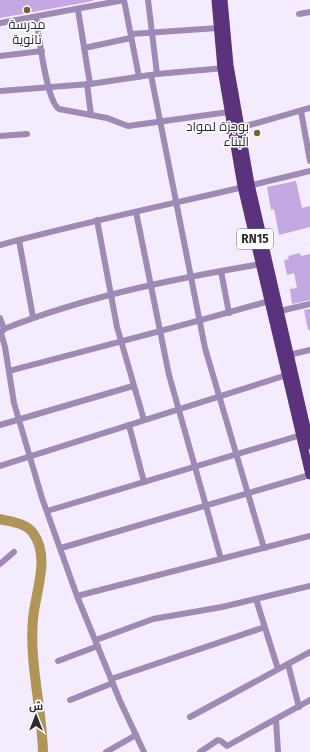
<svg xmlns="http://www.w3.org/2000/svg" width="310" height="752" font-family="'Fira Sans',Cairo,sans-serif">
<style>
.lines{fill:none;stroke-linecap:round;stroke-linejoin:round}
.river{stroke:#b09558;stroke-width:10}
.building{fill:#c4a8e1}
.street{stroke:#9e8ab4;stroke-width:6}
.primary{stroke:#5b337d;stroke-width:9}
.poi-dot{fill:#766130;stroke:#fff;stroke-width:1.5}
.labels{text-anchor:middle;stroke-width:3;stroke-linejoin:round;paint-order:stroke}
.shield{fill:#fff;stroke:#6c696f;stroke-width:1}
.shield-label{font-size:12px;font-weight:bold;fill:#2d2931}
.poi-label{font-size:13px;fill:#2d2931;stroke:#fff}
</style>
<rect width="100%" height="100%" fill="#f4ebff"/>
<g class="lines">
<path class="river" d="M 0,519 C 11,522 26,523 33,533 C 51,557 35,593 33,619 C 29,663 42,708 43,752"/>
</g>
<g class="building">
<polygon points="0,0 93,0 93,1 0,18"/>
<polygon points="296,181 302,208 310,206 310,227 279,235 274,209 271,210 267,187"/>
<polygon points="300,253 301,256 310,254 310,300 292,304 290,289 297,288 294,273 287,275 284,260 289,259 288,256"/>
<polygon points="310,309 310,330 308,330 304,310"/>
</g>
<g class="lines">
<g class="street">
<polyline points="124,0 139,77"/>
<polyline points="148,0 157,74"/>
<polyline points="78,10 90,84"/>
<polyline points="299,14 310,12"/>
<path d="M 36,17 C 39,34 46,101 59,109 L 107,118 L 128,126 L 229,112"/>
<polyline points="0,23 124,0"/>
<polyline points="131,34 218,28"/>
<polyline points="84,48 131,38"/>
<polyline points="0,56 42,51"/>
<polyline points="151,75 205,348 264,548"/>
<polyline points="87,84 91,115"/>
<polyline points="0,91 90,84 157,74 225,68"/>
<polyline points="301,111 310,161"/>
<polyline points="239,128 310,108"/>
<polyline points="0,136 27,134"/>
<polyline points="136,212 169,375 221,559"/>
<polyline points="97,220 117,327 144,420"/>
<polyline points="19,240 33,317"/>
<path d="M 0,245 C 103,217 207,197 310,171"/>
<polyline points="221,271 229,313"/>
<polyline points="276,312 310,304"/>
<polyline points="0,318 4,329"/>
<polyline points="289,355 310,350"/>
<path d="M 9,371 C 96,348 183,326 269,301"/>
<polyline points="0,425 133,386"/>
<polyline points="129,425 144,482"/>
<polyline points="0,466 287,375"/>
<polyline points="47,511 301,435"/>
<polyline points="61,548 310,475"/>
<polyline points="0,564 14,552"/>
<polyline points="77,596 310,536"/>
<polyline points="256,599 278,669"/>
<polyline points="96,640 153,619 222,607 310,586"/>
<polyline points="58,661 98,646"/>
<polyline points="288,664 299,707"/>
<polyline points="111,679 265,627"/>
<polyline points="70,700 113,683"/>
<polyline points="190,717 310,652"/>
<polyline points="276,720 278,752"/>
<polyline points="106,752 136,735"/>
<path d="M 144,752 L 120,701 L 77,596 L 42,498 L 14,403 L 5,347 L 1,333 L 4,329 C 87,296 173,279 261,264"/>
<polyline points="200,752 218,740 221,741 227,746 310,700"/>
</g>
<g class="primary">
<polyline points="216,0 222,69 242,186 310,475"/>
<polyline points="223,0 229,65 250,184 310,445"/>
</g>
</g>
<g class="poi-dot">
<circle cx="27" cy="10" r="4"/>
<circle cx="257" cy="133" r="4"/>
</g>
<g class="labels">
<rect class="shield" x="237" y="229" width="36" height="20" rx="3"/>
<g class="shield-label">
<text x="255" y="243">RN15</text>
</g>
<g class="poi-label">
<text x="27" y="29">مدرسة<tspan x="27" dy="15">ثانوية</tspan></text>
<text x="249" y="131" text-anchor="end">بوجزة لمواد<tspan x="249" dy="15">البناء</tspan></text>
</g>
</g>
<g transform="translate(36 716)" stroke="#ffffff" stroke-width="3" paint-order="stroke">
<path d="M0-3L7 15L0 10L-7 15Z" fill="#2d2931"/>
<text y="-6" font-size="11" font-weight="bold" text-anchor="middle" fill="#2d2931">ش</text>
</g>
</svg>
